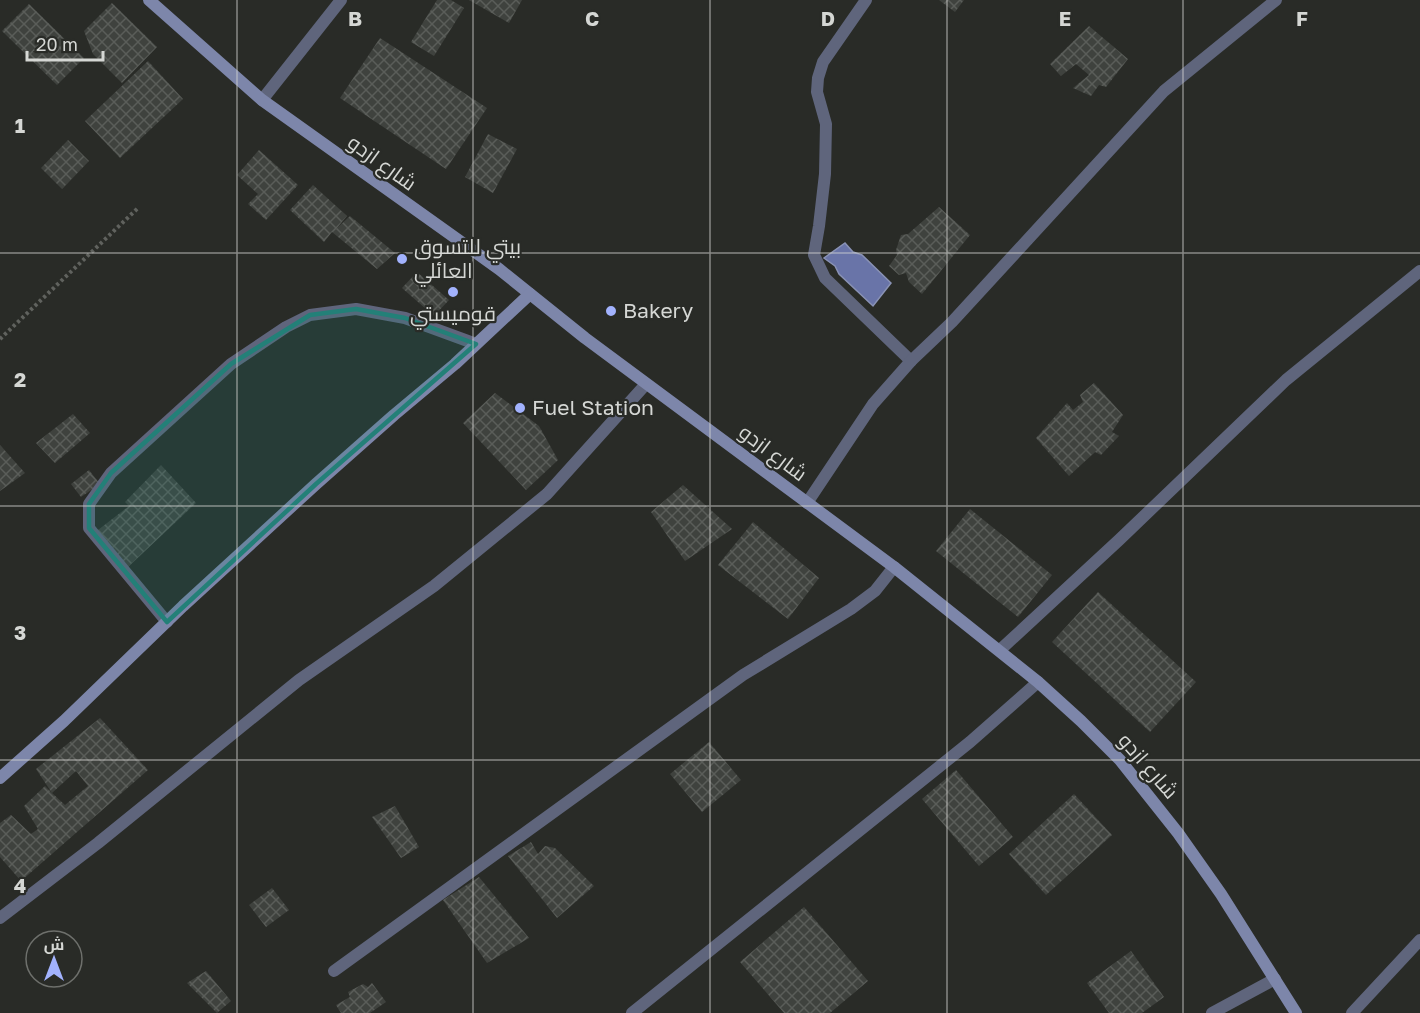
<svg xmlns="http://www.w3.org/2000/svg" width="1420" height="1013" font-family="'Golos Text',Cairo,sans-serif">
<style>
.water{fill:#6974a8;stroke:#8992b5;stroke-width:1.5}
.building{fill:url(#building-cross-hatch);fill-rule:evenodd}
.lines{fill:none;stroke-linecap:round;stroke-linejoin:round}
.path{stroke:#60625e;stroke-width:4;stroke-dasharray:3 3;stroke-linecap:butt}
.street{stroke:#5f657c;stroke-width:12}
.secondary{stroke:#7d86aa;stroke-width:12}
.marked{fill:#238078;fill-opacity:0.2;stroke:#238078;stroke-width:4.5;stroke-linejoin:round}
.grid{fill:none;stroke:#d5d7d4;stroke-width:1.5;stroke-opacity:0.55}
.poi-dot{fill:#a2b2fd;stroke:#292b27;stroke-width:2}
.labels{text-anchor:middle;stroke-width:4.5;stroke-linejoin:round;paint-order:stroke}
.street-label{font-size:21px;fill:#d5d7d4;stroke:#292b27}
.poi-label{font-size:21px;fill:#d5d7d4;stroke:#292b27;text-anchor:start}
.grid-label{font-size:20px;text-anchor:middle;font-weight:bold;fill:#d5d7d4;stroke:#292b27;stroke-width:4.5;stroke-linejoin:round;paint-order:stroke}
</style>
<defs>
<pattern id="building-cross-hatch" width="8" height="8" patternUnits="userSpaceOnUse" patternTransform="scale(1.5)"><rect width="8" height="8" fill="#3f423e"/><path d="M0 0l8 8M0 8l8-8" fill="none" stroke="#5a5d59"/></pattern>
</defs>
<rect width="100%" height="100%" fill="#292b27"/>
<polygon class="water" points="845,243 853,252 862,255 891,283 873,306 839,274 835,266 824,258"/>
<g class="building">
<polygon points="437,0 451,0 464,8 434,56 411,42"/>
<polygon points="469,0 522,0 509,23"/>
<polygon points="939,0 964,0 955,12"/>
<polygon points="112,3 157,47 122,83 93,54 84,31"/>
<polygon points="29,4 84,58 57,85 2,31"/>
<polygon points="1089,26 1128,59 1106,87 1099,85 1091,96 1073,88 1089,75 1076,64 1061,76 1050,64"/>
<polygon points="380,38 487,108 446,169 340,98"/>
<polygon points="148,61 183,99 120,158 85,121"/>
<polygon points="488,134 517,149 493,193 465,177"/>
<polygon points="68,140 89,161 62,189 41,168"/>
<polygon points="259,150 298,185 266,220 248,204 258,194 237,175"/>
<polygon points="313,185 347,216 336,229 350,216 395,253 377,269 332,232 324,242 290,210"/>
<polygon points="939,207 970,235 922,294 909,282 906,273 899,275 889,266 897,255 896,250 901,235 908,234"/>
<polygon points="417,272 449,300 434,316 402,288"/>
<polygon points="1094,383 1123,415 1112,432 1119,436 1101,455 1095,452 1069,476 1036,438 1067,403 1073,410 1083,402 1080,395"/>
<polygon points="495,393 539,426 558,460 526,490 463,423"/>
<polygon points="73,414 90,433 55,463 36,443"/>
<polygon points="0,445 25,473 0,491"/>
<polygon points="161,465 196,503 128,567 98,530 129,506 125,502"/>
<polygon points="89,470 100,484 81,497 71,484"/>
<polygon points="683,485 732,529 685,561 651,512"/>
<polygon points="970,509 1052,575 1018,617 936,551"/>
<polygon points="753,522 819,578 788,619 718,565"/>
<polygon points="1098,592 1196,682 1150,732 1052,642"/>
<path d="M 100,718 L 148,770 L 21,881 L 0,857 L 0,823 L 11,815 L 31,834 L 38,829 L 24,806 L 45,786 L 52,793 L 36,769 ZM 76,771 L 88,786 L 65,805 L 52,793 Z"/>
<polygon points="709,742 741,780 702,812 670,774"/>
<polygon points="956,770 1013,837 979,866 922,799"/>
<polygon points="1074,794 1112,835 1046,895 1009,854"/>
<polygon points="395,806 419,847 401,858 372,817"/>
<polygon points="531,842 538,854 545,846 555,848 594,886 557,918 508,856"/>
<polygon points="479,877 529,938 487,963 443,900"/>
<polygon points="272,888 289,910 266,927 249,905"/>
<polygon points="804,907 868,981 830,1013 784,1013 740,962"/>
<polygon points="1131,951 1164,997 1142,1013 1109,1013 1087,983"/>
<polygon points="206,971 231,1001 217,1013 187,983"/>
<polygon points="372,983 386,1002 370,1013 341,1013 336,1005 350,997 348,992 363,984 368,987"/>
</g>
<g class="lines">
<polyline class="path" points="0,339 138,208"/>
<g class="street">
<polyline points="866,0 823,62 818,78 817,92 826,124 825,174 819,226 814,255 825,278 911,361"/>
<polyline points="262,100 341,0"/>
<polyline points="807,503 873,404 911,361 952,322 1164,91 1276,0"/>
<polyline points="167,622 89,528 89,504 111,473 231,364 286,327 310,315 356,309 405,318 476,344"/>
<polyline points="1000,650 1119,540 1286,380 1420,271"/>
<polyline points="0,918 98,843 299,680 434,586 547,494 646,384"/>
<polyline points="334,971 743,675 851,609 875,591 894,567"/>
<polyline points="632,1013 970,742 1038,682"/>
<polyline points="1212,1013 1275,979"/>
<polyline points="1352,1013 1420,940"/>
</g>
<g class="secondary">
<polyline points="149,0 262,100 499,269 585,338 894,567 1038,682 1081,721 1120,760 1178,833 1221,894 1296,1013"/>
<polyline points="0,778 64,721 183,606 316,484 394,415 455,364 530,294"/>
</g>
</g>
<path class="marked" d="M 356,309 L 405,318 L 476,344 L 316,484 L 167,622 L 89,528 L 89,504 L 111,473 L 231,364 L 310,315 Z"/>
<path class="grid" d="M 237,0 L 237,1013M 473,0 L 473,1013M 710,0 L 710,1013M 947,0 L 947,1013M 1183,0 L 1183,1013M 0,253 L 1420,253M 0,506 L 1420,506M 0,760 L 1420,760"/>
<g class="poi-dot">
<circle cx="402" cy="259" r="6"/>
<circle cx="453" cy="292" r="6"/>
<circle cx="611" cy="311" r="6"/>
<circle cx="520" cy="408" r="6"/>
</g>
<g class="labels">
<g class="street-label">
<text transform="translate(382 163) rotate(36)" y="7">شارع ازدو</text>
<text transform="translate(773 453) rotate(37)" y="7">شارع ازدو</text>
<text transform="translate(1148 766) rotate(49)" y="7">شارع ازدو</text>
</g>
<g class="poi-label">
<text x="414" y="254">بيتي للتسوق<tspan x="414" dy="24">العائلي</tspan></text>
<text x="623" y="318">Bakery</text>
<text x="453" y="321" text-anchor="middle">قوميستي</text>
<text x="532" y="415">Fuel Station</text>
</g>
</g>
<g class="grid-label">
<text x="355" y="26">B</text>
<text x="592" y="26">C</text>
<text x="828" y="26">D</text>
<text x="1065" y="26">E</text>
<text x="1302" y="26">F</text>
<text x="20" y="133">1</text>
<text x="20" y="387">2</text>
<text x="20" y="640">3</text>
<text x="20" y="893">4</text>
</g>
<g transform="translate(54 959)"><circle r="28" fill="#292b27" stroke="#6e706c" stroke-width="1.5"/>
<path d="M0-4.5L10 22L0 15L-10 22Z" fill="#a2b2fd"/>
<text y="-9" font-size="16" font-weight="bold" text-anchor="middle" fill="#d5d7d4">ش</text>
</g>
<path d="M27 51v9h76v-9" fill="none" stroke="#d5d7d4" stroke-width="3"/>
<text x="36" y="51" font-size="18" fill="#d5d7d4" stroke="#292b27" stroke-width="4.5" paint-order="stroke">20 m</text>
</svg>
